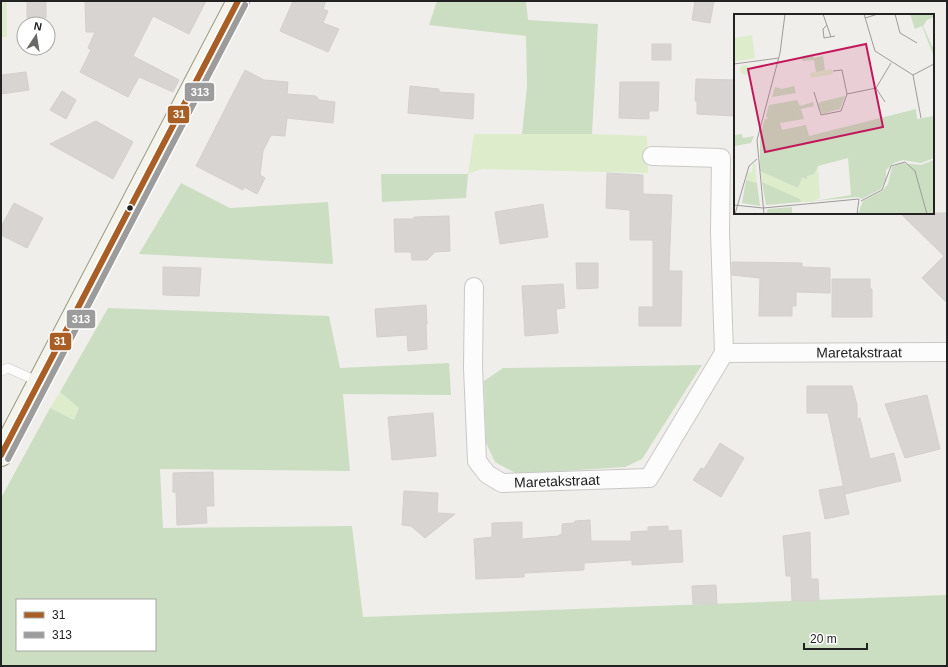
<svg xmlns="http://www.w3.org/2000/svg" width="948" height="667" font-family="Arial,sans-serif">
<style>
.grass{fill:#ddeccb}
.forest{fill:#cbdec1;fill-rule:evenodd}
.building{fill:#d7d4d2;stroke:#d3d0cc}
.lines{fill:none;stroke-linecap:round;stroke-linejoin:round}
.lane-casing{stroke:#c9c8c7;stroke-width:10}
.street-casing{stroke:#c9c8c7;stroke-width:20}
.secondary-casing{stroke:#999a82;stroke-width:24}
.lane{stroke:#fdfcfc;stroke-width:9}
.street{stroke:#fdfcfc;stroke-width:18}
.secondary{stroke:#f4f4ed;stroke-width:22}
.bus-1-casing{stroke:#fff;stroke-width:9}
.bus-2-casing{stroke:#fff;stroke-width:9}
.bus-1{stroke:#a85e24;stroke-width:6}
.bus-2{stroke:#9c9c9c;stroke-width:6}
.bus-dot{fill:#222;stroke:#fff;stroke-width:1.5}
.labels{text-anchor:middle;stroke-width:3;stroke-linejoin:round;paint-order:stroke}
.street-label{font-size:14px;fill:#222;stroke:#fff}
.inset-road{fill:none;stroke:#9e9c9b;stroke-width:1}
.view{fill:#c2185b;fill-opacity:0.15;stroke:#c2185b;stroke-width:2}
.inset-edge{fill:none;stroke:#222;stroke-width:2}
.line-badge{stroke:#fff;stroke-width:1.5}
.badge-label{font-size:11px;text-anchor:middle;font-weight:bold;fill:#fff}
</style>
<rect width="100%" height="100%" fill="#f0eeeb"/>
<g class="grass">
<rect x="1" y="1" width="6" height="36"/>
<polygon points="474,134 592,134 647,136 648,173 482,169 468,174"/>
<polygon points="60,392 79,408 74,420 50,408"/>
</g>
<g class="forest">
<polygon points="437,1 526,1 528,20 598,24 592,134 522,134 527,86 526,36 429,25"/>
<polygon points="381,174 468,174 466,198 382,202"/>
<polygon points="181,183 230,208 328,202 333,264 139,254"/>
<path d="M 108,308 L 329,316 L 340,368 L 449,363 L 451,395 L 343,394 L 350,471 L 160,469 L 163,528 L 352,526 L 363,617 L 947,595 L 947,666 L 1,666 L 1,498 L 50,408 L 74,420 L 79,408 L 60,392 ZM 17,600 L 155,600 L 155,650 L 17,650 Z"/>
<polygon points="702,365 642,459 625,467 517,474 495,462 486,443 484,381 503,368"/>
</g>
<g class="building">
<rect x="27" y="1" width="19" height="17"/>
<polygon points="85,1 206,1 189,34 153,16 133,56 179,80 173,92 139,77 128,97 80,72 91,50 88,48 95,32 86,32"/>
<polygon points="293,1 326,1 323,9 328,11 323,23 339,29 328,52 280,31"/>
<polygon points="695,1 714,1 710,23 692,20"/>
<rect x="652" y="44" width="19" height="16"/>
<polygon points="245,70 264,80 288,82 287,94 316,96 319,100 335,102 333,123 287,118 285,136 271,135 263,151 260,175 265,178 257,194 244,187 243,190 196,166"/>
<polygon points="26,72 29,90 1,94 1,75"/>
<polygon points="696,79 735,80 735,116 697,114 697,101 695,101"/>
<polygon points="620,82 659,82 658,111 649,111 649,119 619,118"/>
<polygon points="410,86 439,89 439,92 474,94 473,119 408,113"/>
<polygon points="62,91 76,100 66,119 50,110"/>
<polygon points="96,121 133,142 113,179 50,144"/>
<polygon points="607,173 643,175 643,194 672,195 669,271 682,271 681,326 639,326 639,307 653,307 653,240 630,240 630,210 606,208"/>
<polygon points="14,203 43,218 27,248 1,235 1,227"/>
<polygon points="543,204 548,237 500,244 495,212"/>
<polygon points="900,213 947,213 947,303 922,278 944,256"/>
<polygon points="449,216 450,251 435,252 427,260 412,260 411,252 395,252 394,219 414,219 414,217"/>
<polygon points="732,262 802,263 802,267 830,268 830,293 796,292 796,306 792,306 792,316 759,316 760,278 732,275"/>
<polygon points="576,263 598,263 598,288 577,289"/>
<polygon points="163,267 201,268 199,296 163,295"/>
<polygon points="832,279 870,279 870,289 872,289 872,317 832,317"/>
<polygon points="563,284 565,308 556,309 558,333 525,336 522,286"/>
<polygon points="426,305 427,324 426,325 427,349 408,351 407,335 377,337 375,309"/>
<polygon points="807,386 852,386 857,405 857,419 860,418 870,459 894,453 901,481 845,494 828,413 807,413"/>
<polygon points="927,395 940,449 905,458 885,404"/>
<polygon points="433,413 436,456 392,460 388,417"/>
<polygon points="720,443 744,458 721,497 693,480 701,468 704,469"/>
<polygon points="213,472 214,506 206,506 207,523 177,525 176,492 173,492 173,473"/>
<polygon points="843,486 849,514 825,519 819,490"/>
<polygon points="404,491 438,493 437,513 455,514 425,538 411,526 402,525"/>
<polygon points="590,520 591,541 631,541 631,532 648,531 648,527 668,526 668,531 681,530 683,562 632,565 632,560 584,563 584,570 524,573 524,577 476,579 474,539 492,537 492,523 522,522 522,539 559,536 559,535 562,534 562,524 574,523 575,521"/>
<polygon points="810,532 811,579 818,579 819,601 792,601 791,576 786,576 783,536"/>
<polygon points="716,585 717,604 693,604 692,586"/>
</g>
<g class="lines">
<defs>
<polyline id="lane" points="1,371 8,368 39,382"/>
<g id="street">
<polyline points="652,156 721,158 720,232 724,353"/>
<path id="s1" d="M 474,287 L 473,368 L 477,461 L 487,474 L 502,483 L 649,478 L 724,353 L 947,352"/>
</g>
<polyline id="secondary" points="1,455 238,1"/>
</defs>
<use href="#lane" class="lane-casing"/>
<use href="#street" class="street-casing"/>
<use href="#secondary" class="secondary-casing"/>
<use href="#lane" class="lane"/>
<use href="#street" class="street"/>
<use href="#secondary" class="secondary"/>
<defs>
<polyline id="bus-1" points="1,455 238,1"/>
<polyline id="bus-2" points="8,459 245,5"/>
</defs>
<use href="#bus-1" class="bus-1-casing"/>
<use href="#bus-2" class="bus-2-casing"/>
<use href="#bus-1" class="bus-1"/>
<use href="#bus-2" class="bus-2"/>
</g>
<circle class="bus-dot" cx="130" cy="208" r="3.5"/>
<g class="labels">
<g class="street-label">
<text dy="5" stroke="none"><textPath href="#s1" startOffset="636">Maretakstraat</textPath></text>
<text dy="5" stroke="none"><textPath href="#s1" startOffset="263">Maretakstraat</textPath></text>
</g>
</g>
<g transform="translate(734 14)">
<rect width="200" height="200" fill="#f0eeeb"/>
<path d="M 18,21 L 21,44 L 0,48 L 0,24 ZM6 56a5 5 0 1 1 10 0a5 5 0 1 1-10 0ZM 98,55 L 99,60 L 77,64 L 76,59 ZM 19,149 L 21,150 L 23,169 L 12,166 L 14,158 L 18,158 ZM 84,152 L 86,184 L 78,188 L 67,188 L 66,185 L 28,168 L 26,157 L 64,174 L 68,164 L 73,165 L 73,162 Z" fill="#ddeccb"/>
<path d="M 176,0 L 200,0 L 200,3 L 193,6 L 189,12 L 198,32 L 200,32 L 200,43 L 188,12 L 181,15 ZM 79,41 L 80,44 L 89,42 L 91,56 L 82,58 L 80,46 L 68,47 L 69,42 ZM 60,72 L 62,79 L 38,83 L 41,73 L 48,75 ZM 111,82 L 106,95 L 88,100 L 84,90 L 86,88 ZM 63,86 L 66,92 L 79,88 L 80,92 L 67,95 L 70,105 L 46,109 L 48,116 L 72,111 L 75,122 L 182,95 L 183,105 L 200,102 L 200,144 L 187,149 L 169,146 L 160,149 L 152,156 L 152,165 L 147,175 L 128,185 L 124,183 L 80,187 L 117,181 L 114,144 L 84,152 L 80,160 L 73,162 L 73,165 L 68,164 L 64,174 L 26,157 L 26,121 L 31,105 L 34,105 L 32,102 L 35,91 ZM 8,120 L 9,124 L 20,122 L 17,129 L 1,132 L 1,121 ZM 200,146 L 200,200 L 124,200 L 129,187 L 148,177 L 154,170 L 158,153 L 167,149 L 187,151 ZM 12,166 L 23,169 L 26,192 L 8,189 ZM 28,168 L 66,185 L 67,188 L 32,191 ZM 58,193 L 58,200 L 32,200 L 34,195 Z" fill="#cbdec1"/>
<path class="inset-road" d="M 89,0 L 97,23M 130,0 L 141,37 L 179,61M 161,0 L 166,19 L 183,29M 131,4 L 144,0M 93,11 L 89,15 L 90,24 L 101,22M 0,50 L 45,44M 99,57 L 108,56 L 113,80M 179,61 L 187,104M 179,61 L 200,50M 142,74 L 151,88M 80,78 L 87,101 L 107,97 L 113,80 L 142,74 L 157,49M 127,187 L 148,176 L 157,152 L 171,148 L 181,157 L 193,200M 0,191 L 29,194 L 125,185 L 123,200M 1,200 L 15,152 L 23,145M 30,200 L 23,126 L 46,39 L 51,0"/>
<path class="view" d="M 132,30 L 149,113 L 31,138 L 14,55 Z"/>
<rect width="200" height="200" class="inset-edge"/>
</g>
<g class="line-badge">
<rect x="184" y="82" width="31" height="20" rx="4" fill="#9c9c9c"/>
<rect x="167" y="105" width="23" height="19" rx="4" fill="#a85e24"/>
<rect x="66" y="309" width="30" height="20" rx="4" fill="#9c9c9c"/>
<rect x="49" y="332" width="23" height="19" rx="4" fill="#a85e24"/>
</g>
<g class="badge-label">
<text x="200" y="96">313</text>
<text x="179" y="118">31</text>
<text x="81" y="323">313</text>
<text x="60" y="345">31</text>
</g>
<rect width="948" height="667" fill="none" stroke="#222222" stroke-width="4"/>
<rect x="16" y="599" width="140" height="52" fill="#ffffff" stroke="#a7a7a7"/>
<rect x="24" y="612" width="20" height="6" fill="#a85e24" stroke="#a7a7a7"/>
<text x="52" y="619" font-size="12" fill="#222222">31</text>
<rect x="24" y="632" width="20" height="6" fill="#9c9c9c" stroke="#a7a7a7"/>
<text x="52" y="639" font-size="12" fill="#222222">313</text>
<g transform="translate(36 36) rotate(12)"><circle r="19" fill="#ffffff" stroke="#a7a7a7"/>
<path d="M0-3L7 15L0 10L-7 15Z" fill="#6a6968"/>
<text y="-6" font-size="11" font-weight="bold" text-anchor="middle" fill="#222222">N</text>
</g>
<path d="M804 643v6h63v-6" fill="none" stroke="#222222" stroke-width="2"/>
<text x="810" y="643" font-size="12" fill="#222222" stroke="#ffffff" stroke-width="3" paint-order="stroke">20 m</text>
</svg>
